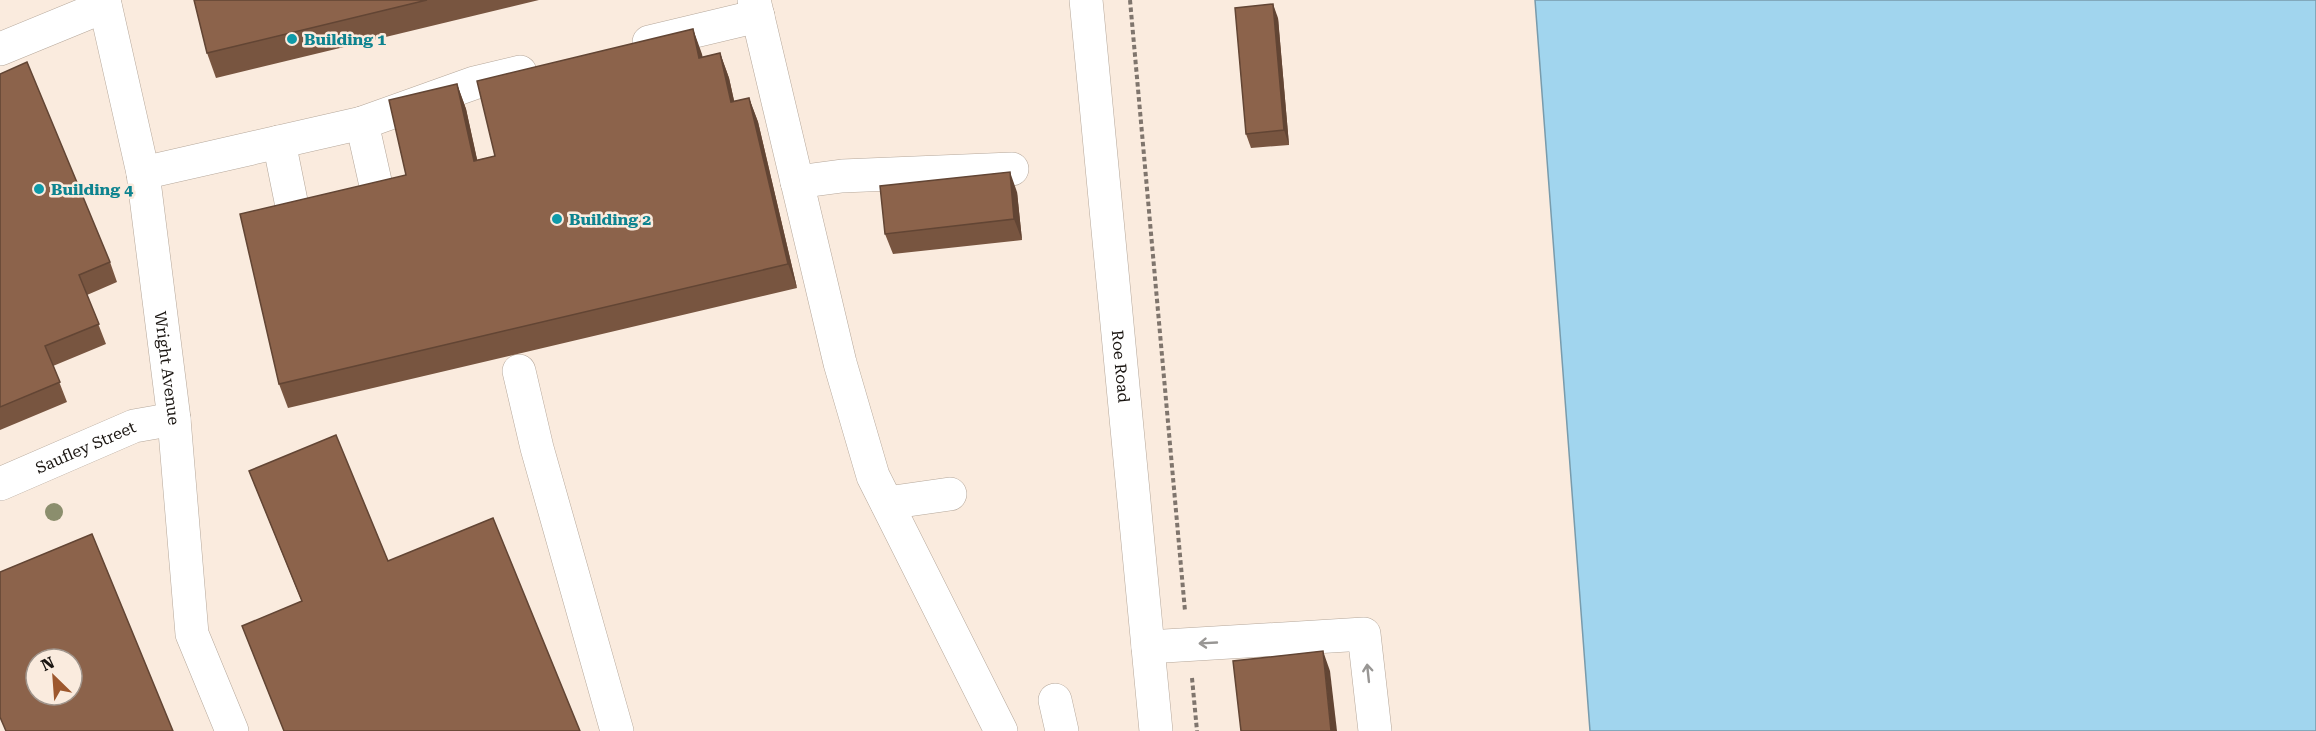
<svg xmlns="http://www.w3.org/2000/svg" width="2316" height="731" font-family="'Roboto Serif',serif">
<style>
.water{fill:#a1d5ee;stroke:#789bac;stroke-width:1.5}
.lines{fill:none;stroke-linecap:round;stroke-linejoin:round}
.minor-casing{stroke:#b5a79a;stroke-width:34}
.major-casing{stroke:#b5a79a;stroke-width:34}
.path{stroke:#7f756d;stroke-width:4;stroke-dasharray:4.5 3;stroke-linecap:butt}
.minor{stroke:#fff;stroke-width:33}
.major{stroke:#fff;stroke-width:33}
.tree{fill:#8b8e6d}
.wall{fill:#785540}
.shaded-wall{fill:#624534}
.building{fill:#8c634b;stroke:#624534;stroke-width:1.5;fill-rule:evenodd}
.oneway{stroke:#989694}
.culture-dot{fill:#0f9aa8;stroke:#faebde;stroke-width:2}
.labels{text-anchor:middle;stroke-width:5;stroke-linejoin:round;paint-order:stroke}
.culture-label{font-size:16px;font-weight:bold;fill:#0d838f;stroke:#faebde;text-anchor:start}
.street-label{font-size:16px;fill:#1a1511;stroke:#faebde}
</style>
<rect width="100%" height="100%" fill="#faebde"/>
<polygon class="water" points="1535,0 2316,0 2316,731 1590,731"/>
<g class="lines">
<defs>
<g id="minor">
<path id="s1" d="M 104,0 L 143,173 L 174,419 L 192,634 L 232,731"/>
<polyline points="754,0 840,363 873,476 1001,731"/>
<polyline points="649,42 758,16"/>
<polyline points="0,49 105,6"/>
<polyline points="362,123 474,83 520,72"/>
<polyline points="279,142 294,216"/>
<polyline points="143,173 362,123 379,199"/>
<polyline points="797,182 842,176 1012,169"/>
<polyline points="519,371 537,448 617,731"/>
<path id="s2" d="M 0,484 L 134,426 L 174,419"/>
<polyline points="887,503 950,494"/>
<polyline points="1148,647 1364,634 1375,731"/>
<polyline points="1055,700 1062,731"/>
</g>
<g id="major">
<path id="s3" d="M 1086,0 L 1156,731"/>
</g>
</defs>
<use href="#minor" class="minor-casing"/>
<use href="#major" class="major-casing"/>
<g class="path">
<polyline points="1130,0 1185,611"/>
<polyline points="1192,678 1197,731"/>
</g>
<use href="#minor" class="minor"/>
<use href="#major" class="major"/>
</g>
<circle class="tree" cx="54" cy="512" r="9"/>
<g class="wall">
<polygon points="194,0 539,0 216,78 207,53"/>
<polygon points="1278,18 1289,145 1251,148 1246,134"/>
<polygon points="693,29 702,57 720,53 729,78 734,101 749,98 758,122 797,288 288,408 279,384 406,175 457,84 466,109 477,160 495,156"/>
<polygon points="0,74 110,262 117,282 87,295 106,344 53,366 67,402 0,430"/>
<polygon points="1017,192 1022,240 893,254 885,234"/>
<polygon points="249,471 388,561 580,731 284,731 242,626 302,602"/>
</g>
<g class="shaded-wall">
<polygon points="1273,4 1278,18 1289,145 1284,130"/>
<polygon points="693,29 702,54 708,83 699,58"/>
<polygon points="720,53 729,78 740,127 731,102"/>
<polygon points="457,84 466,109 483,186 474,161"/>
<polygon points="749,98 758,122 797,288 788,264"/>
<polygon points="1010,172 1017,192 1022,240 1014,219"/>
<polygon points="1323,651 1330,671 1337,731 1331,731"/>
</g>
<g class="building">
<polygon points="194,0 427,0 207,53"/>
<polygon points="1273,4 1284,130 1246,134 1235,8"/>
<polygon points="693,29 699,58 720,53 731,102 749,98 788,264 279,384 240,214 406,175 389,100 457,84 474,161 495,156 477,81"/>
<polygon points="27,62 110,262 79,275 99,324 45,346 60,382 0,407 0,74"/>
<polygon points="1010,172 1014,219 885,234 880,186"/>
<polygon points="336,435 388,561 493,518 580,731 284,731 242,626 302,601 249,471"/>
<path d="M 92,534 L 173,731 L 6,731 L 0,717 L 0,572 ZM 36,659 L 72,659 L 72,695 L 36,695 Z"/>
<polygon points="1323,651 1331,731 1241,731 1233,661"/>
</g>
<defs><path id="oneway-shaft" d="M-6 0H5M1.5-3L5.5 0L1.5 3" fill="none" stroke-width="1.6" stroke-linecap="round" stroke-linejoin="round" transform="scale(1.5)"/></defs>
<g class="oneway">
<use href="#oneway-shaft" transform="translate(1208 643) rotate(177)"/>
<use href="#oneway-shaft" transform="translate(1368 673) rotate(-96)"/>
</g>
<g class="culture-dot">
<circle cx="292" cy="39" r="6"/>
<circle cx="39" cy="189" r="6"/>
<circle cx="557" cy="219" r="6"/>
</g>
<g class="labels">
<g class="culture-label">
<text x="304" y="45">Building 1</text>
<text x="51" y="195">Building 4</text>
<text x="569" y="225">Building 2</text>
</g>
<g class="street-label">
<text dy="6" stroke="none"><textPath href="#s3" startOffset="368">Roe Road</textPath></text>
<text dy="6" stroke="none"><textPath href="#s1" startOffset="374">Wright Avenue</textPath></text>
<text dy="6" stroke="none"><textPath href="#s2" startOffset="93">Saufley Street</textPath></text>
</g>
</g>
<g transform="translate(54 677) rotate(335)"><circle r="28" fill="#faebde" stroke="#a0958c" stroke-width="1.5"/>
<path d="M0-4.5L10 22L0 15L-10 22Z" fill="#9d572d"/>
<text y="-9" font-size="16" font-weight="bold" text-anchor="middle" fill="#1a1511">N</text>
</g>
</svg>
